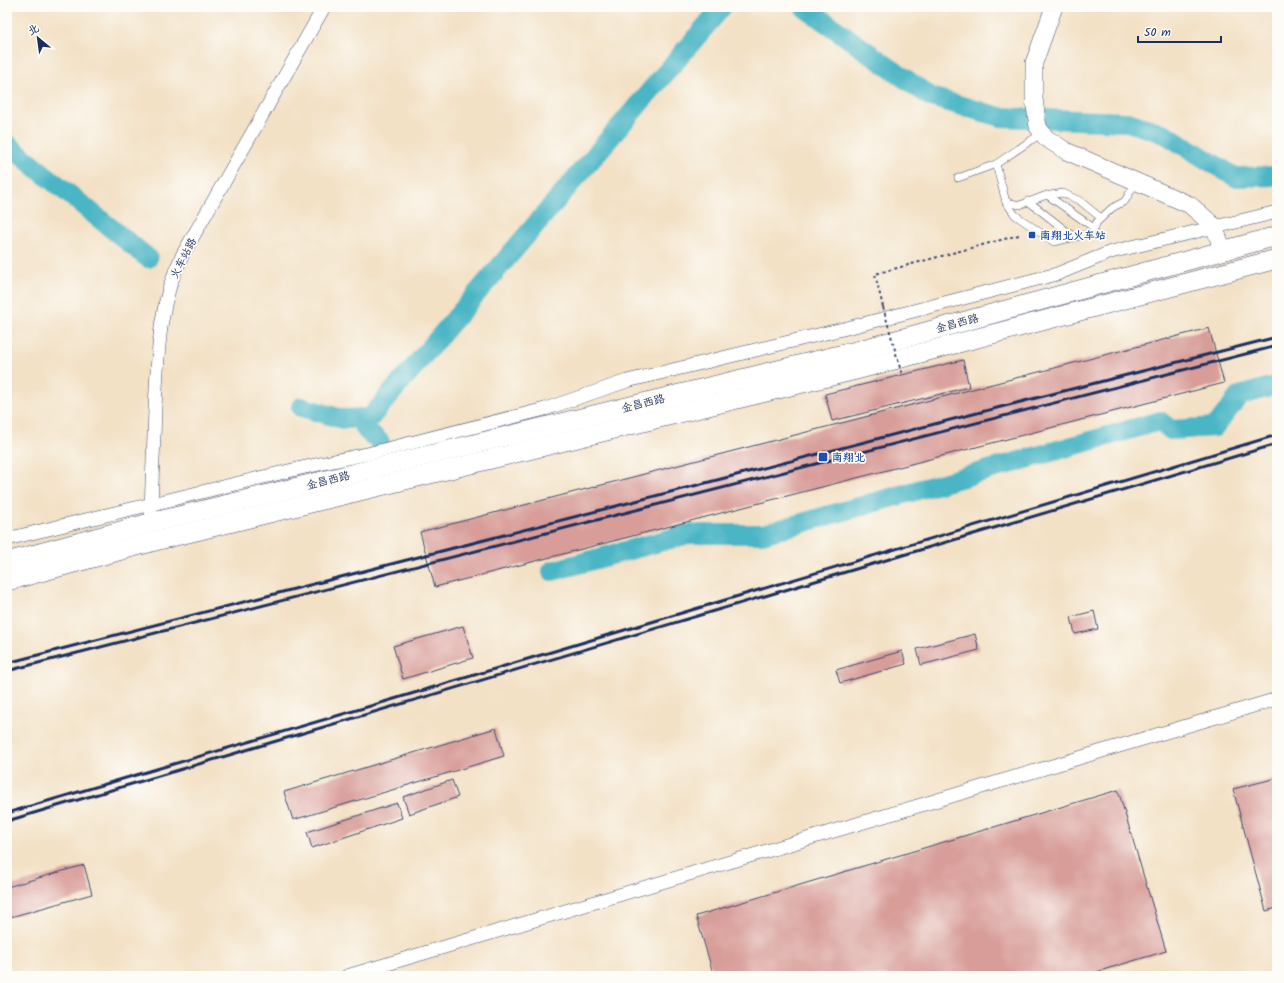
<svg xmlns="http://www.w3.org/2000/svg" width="1284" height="983" font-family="Kalam,'LXGW WenKai TC',sans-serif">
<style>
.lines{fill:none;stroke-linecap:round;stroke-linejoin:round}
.river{stroke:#49b5c5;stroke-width:20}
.building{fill:#d89d99}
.service-casing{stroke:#3b4a6e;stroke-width:8}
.minor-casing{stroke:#3b4a6e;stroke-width:14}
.tertiary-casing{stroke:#3b4a6e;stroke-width:18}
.secondary-casing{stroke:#3b4a6e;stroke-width:20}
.path{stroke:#3b4a6e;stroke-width:2;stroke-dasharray:3 3;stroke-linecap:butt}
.service{stroke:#fff;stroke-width:7}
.minor{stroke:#fff;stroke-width:13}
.tertiary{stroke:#fff;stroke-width:17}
.secondary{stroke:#fff;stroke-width:19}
.rail{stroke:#1b2f5e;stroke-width:3}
.path-bridge{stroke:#3b4a6e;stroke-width:2;stroke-dasharray:3 3;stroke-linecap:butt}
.transit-dot{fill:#1a4fb4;stroke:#fdfcf7;stroke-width:1.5}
.labels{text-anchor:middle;stroke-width:3.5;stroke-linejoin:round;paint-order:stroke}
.transit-label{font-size:11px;font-weight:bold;fill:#164399;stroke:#fdfcf7;text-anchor:start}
.street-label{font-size:11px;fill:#1b2f5e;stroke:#fdfcf7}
</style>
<rect width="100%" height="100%" fill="#fdfcf7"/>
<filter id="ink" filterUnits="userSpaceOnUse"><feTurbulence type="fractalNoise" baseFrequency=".025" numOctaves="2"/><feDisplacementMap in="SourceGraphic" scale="8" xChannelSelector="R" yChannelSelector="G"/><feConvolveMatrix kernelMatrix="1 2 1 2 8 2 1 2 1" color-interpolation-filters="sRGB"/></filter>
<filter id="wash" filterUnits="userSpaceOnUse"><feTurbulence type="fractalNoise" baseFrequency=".012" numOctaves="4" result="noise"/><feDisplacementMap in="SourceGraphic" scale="16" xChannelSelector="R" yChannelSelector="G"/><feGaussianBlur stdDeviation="0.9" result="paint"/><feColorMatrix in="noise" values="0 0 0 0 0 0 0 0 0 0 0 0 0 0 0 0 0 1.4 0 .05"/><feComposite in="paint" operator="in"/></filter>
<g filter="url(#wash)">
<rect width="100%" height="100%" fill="#f3e1c6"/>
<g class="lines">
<g class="river">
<polyline points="804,7 931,97 1000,117 1128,122 1165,134 1235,177 1277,176"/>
<polyline points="7,144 148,258"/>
<polyline points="301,407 343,419 370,418 722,7"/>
<polyline points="359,418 367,431 380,442"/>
<polyline points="552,571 688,534 763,534 1160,421 1171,430 1215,427 1239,396 1277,385"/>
</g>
</g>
<g id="blocks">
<g class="building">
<polygon points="1209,328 1224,383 435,587 420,532"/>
<polygon points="963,360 969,387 832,421 825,394"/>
<polygon points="1094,611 1098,629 1075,634 1071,617"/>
<polygon points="463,626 473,658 403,679 393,646"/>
<polygon points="975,634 979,650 921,665 917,649"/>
<polygon points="902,651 906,664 840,683 836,670"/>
<polygon points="496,728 504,756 293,820 284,792"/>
<polygon points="1277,778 1277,908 1266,911 1233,789"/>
<polygon points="452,780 458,797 409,814 403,797"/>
<polygon points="1118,790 1166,951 1083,976 714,976 696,916"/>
<polygon points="397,803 402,818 312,848 307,832"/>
<polygon points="84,865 92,894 7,918 7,887"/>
</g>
</g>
</g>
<g filter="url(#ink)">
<use href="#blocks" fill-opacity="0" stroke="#3b4a6e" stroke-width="1"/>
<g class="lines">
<defs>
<g id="service">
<polyline points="996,164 1006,202 1015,215 1054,242 1092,233 1097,222 1112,208 1125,201 1136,182"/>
<polyline points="958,178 996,164 1042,133"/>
<polyline points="1047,195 1094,228"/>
<polyline points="1028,201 1074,237"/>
<polyline points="1006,202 1020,205 1044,196 1063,193 1080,201 1101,218"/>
</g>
<g id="minor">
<path d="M 151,512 C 152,477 154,443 155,408 C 158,355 158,302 183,254 L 324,7"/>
<polyline points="7,539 301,468 371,453 545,409 627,381 851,327 1057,274 1111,252 1277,212"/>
<polyline points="347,976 1277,699"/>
</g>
<polyline id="tertiary" points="1054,7 1034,63 1034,99 1038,127 1046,138 1066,151 1190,205 1214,226 1223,251"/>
<g id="secondary">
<polyline points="7,562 150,523 856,351 1277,236"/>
<polyline points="7,581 155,541 860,369 1277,259"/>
</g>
</defs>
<use href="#service" class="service-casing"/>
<use href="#minor" class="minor-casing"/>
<use href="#tertiary" class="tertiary-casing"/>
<use href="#secondary" class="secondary-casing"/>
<polyline class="path" points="883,307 875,274 1019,235"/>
<use href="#service" class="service"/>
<use href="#minor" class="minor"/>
<use href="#tertiary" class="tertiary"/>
<use href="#secondary" class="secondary"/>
<g class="rail">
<polyline points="7,663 985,411 1277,337"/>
<polyline points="7,671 1277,346"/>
<polyline points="7,813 384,702 1277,435"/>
<polyline points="7,821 1277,444"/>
</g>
<polyline class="path-bridge" points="883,307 902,375"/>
</g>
</g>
<g class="transit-dot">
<rect x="1028" y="231" width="8" height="8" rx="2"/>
<rect x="818" y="452" width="10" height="10" rx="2"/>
</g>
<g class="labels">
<g class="transit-label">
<text x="1040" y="239">南翔北火车站</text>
<text x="832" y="461">南翔北</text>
</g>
<g class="street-label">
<text transform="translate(183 258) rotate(-63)" y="4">火车站路</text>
<text transform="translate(957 323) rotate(-15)" y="4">金昌西路</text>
<text transform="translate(643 403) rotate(-14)" y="4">金昌西路</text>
<text transform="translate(328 480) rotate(-14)" y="4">金昌西路</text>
</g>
</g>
<rect width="1284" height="983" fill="none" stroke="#fdfcf7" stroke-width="24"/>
<g transform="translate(38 38) rotate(331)" stroke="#fdfcf7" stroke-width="3" paint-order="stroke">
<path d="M0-3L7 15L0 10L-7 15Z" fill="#1b2f5e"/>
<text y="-6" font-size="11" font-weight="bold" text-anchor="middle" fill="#1b2f5e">北</text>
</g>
<path d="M1138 36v6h83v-6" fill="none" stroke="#1b2f5e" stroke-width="2"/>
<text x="1144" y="36" font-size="12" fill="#1b2f5e" stroke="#fdfcf7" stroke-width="3" paint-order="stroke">50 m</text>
</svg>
